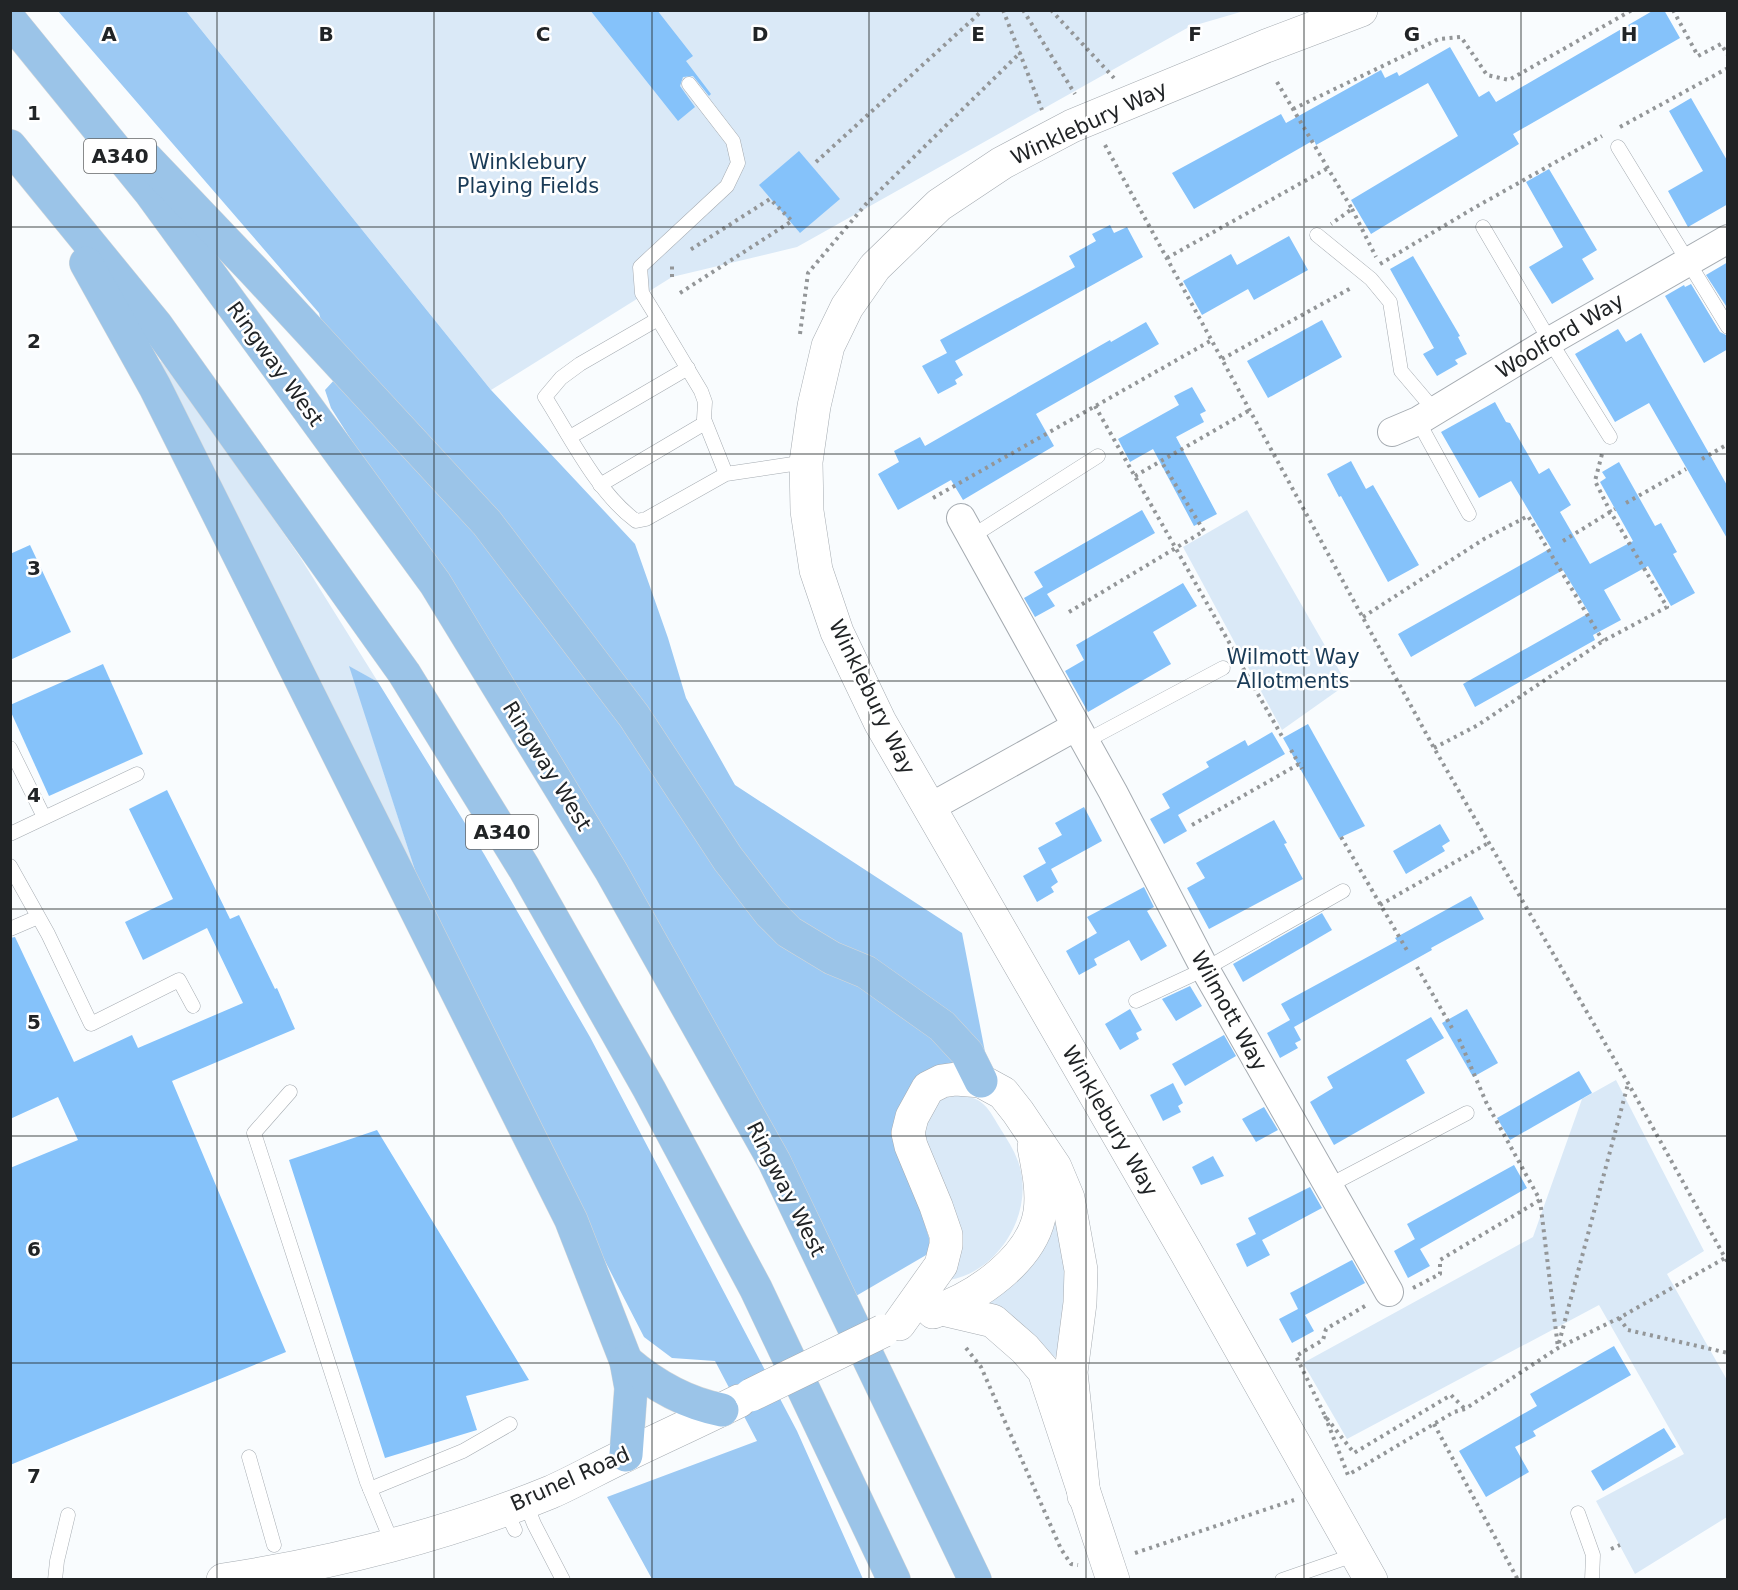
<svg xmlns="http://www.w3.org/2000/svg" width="1738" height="1590" font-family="'DejaVu Sans',sans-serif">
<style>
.green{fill:#dae9f7}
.forest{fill:#9cc9f3}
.building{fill:#85c2fa}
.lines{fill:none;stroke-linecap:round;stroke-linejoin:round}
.lane-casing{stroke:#a5abb1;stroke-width:15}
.street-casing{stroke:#a5abb1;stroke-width:30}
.secondary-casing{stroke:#a5abb1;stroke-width:34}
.primary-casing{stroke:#d7d8d8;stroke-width:34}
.path{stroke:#939698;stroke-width:4;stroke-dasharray:3 4.5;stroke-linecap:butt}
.lane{stroke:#fff;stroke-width:14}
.street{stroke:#fff;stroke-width:28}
.secondary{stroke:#fff;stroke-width:33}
.primary{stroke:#9bc4e8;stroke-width:33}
.secondary-bridge-casing{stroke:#a5abb1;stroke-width:34;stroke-linecap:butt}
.secondary-bridge{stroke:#fff;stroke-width:33}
.grid{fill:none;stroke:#212426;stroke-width:1.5;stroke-opacity:0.55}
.labels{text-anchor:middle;stroke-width:5;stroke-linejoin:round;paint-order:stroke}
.shield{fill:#fff;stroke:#646667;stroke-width:1.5}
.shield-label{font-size:20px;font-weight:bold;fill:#212426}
.street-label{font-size:21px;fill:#212426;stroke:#fff}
.park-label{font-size:21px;fill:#1a3b57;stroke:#fff}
.grid-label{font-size:20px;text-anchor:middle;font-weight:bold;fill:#212426;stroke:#fff;stroke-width:5;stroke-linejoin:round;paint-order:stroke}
</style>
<rect width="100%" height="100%" fill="#f9fcfe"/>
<g class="green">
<polygon points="186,11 1244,11 1189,27 797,247 672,277 491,390"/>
<polygon points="161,361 214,432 300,557 378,682 350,667 433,926 154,366"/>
<polygon points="1247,510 1347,684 1282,730 1183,547"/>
<polygon points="1616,1080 1704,1251 1667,1274 1727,1380 1727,1517 1635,1574 1596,1501 1684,1454 1599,1305 1347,1439 1303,1363 1533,1237 1582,1099"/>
<path d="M 952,1095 C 982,1096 986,1104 1000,1128 C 1010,1144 1020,1159 1022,1178 C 1028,1223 994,1273 949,1280 L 925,1143 L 924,1115 L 938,1099 Z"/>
<polygon points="1056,1209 1067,1282 1059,1357 1041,1356 977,1300"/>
</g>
<g class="forest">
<polygon points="58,11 186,11 491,390 635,544 668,638 686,698 735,785 962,933 986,1057 897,1134 933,1251 856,1296 667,938 331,408 325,390 336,378 319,313"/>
<polygon points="349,666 378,682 484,854 590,1037 797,1431 863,1579 652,1579 607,1497 757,1441 715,1361 672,1358 644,1337 433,926"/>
</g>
<g class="building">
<polygon points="590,10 657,10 693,56 686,61 711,94 709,96 693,76 683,77 680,86 695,107 678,121"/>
<polygon points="1654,10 1664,10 1680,38 1513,134 1519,144 1371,234 1351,200 1458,136 1428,83 1316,145 1314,140 1194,209 1172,173 1281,114 1286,123 1381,70 1385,78 1397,72 1399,76 1450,47 1479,97 1489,91 1496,102"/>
<polygon points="1691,98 1728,162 1728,204 1688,227 1668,191 1703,171 1669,111"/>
<polygon points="799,151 840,199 800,233 759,185"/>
<polygon points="1549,169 1597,250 1582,259 1594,279 1552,304 1529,267 1563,247 1526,182"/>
<polygon points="1110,225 1114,233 1127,227 1143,257 955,361 963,375 955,380 957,384 938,394 922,366 947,353 940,340 1075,267 1069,256 1096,241 1092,234"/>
<polygon points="1289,236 1308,270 1254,300 1248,289 1202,315 1183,281 1231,254 1237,265"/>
<polygon points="1413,256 1460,336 1458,337 1467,354 1455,360 1458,364 1437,376 1423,354 1434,348 1390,269"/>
<polygon points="1728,262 1728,309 1706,275"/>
<polygon points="1691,284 1720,332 1728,336 1728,349 1704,363 1665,296 1684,285 1685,287"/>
<polygon points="1322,320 1342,357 1268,398 1247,361"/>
<polygon points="1146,322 1159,344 1036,414 1054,446 963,500 951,480 898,510 878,474 899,462 894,451 920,437 925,446 1110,340 1111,342"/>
<polygon points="1618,329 1626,342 1641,333 1728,487 1728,540 1649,403 1615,422 1575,354"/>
<polygon points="1192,387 1206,411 1200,414 1204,422 1176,437 1217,514 1194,526 1153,449 1130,462 1118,439 1179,405 1174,396"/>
<polygon points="1495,402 1506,422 1510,423 1539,474 1549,468 1571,505 1560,512 1590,564 1633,541 1600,482 1606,478 1602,472 1619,462 1655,526 1661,523 1677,552 1673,554 1695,593 1671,606 1648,566 1604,590 1621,620 1593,635 1595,640 1475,707 1463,684 1589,613 1563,570 1411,657 1398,634 1551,548 1511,481 1479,498 1441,432"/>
<polygon points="1351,461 1366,489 1373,485 1419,565 1388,582 1341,496 1339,497 1327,474"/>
<polygon points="1142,510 1155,533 1047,594 1055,606 1035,617 1024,598 1043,587 1034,572"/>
<polygon points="30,545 71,632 10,660 10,554"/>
<polygon points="1183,583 1197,606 1153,632 1171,664 1088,712 1065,671 1084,660 1076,645"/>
<polygon points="103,664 143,754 49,796 10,710 10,705"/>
<polygon points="1308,724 1365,826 1339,838 1283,738"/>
<polygon points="1272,732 1285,754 1178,815 1187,831 1164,844 1150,819 1170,808 1162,794 1209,767 1206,762 1245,740 1248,746"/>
<polygon points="167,790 230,919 239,915 275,989 277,988 295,1029 172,1081 286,1352 10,1465 10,1168 78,1140 58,1097 10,1119 10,938 15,937 74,1062 132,1035 138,1048 243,1003 207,928 143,960 125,922 173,899 129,809"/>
<polygon points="1084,807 1102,841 1051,869 1058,882 1051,887 1054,892 1037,902 1023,876 1046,863 1038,848 1062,835 1055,823"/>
<polygon points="1274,820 1287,843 1284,844 1303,879 1209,929 1187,888 1205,878 1196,863"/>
<polygon points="1440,824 1450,841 1442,846 1445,851 1406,874 1393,851"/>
<polygon points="1144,887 1154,907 1147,911 1167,946 1141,961 1129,940 1094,959 1097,965 1079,975 1066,951 1097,933 1087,917"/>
<polygon points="1471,896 1484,919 1431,948 1432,950 1294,1027 1301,1040 1295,1043 1298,1048 1280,1058 1267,1033 1290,1020 1281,1004 1397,941 1395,938"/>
<polygon points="1322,913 1332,930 1243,982 1233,964"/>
<polygon points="1190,986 1202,1006 1176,1021 1162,999"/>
<polygon points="1130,1009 1142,1030 1136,1033 1139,1039 1120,1050 1105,1024"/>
<polygon points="1467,1009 1498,1063 1473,1077 1442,1023"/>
<polygon points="1431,1017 1444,1038 1406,1060 1425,1093 1334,1145 1310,1102 1333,1088 1327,1077"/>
<polygon points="1224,1035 1236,1056 1185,1086 1172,1064"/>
<polygon points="1579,1071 1592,1093 1510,1140 1497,1118"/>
<polygon points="1173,1083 1183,1103 1178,1106 1181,1112 1163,1121 1150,1095"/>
<polygon points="1264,1107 1278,1130 1256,1142 1242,1119"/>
<polygon points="377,1130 529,1380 466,1396 477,1430 385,1458 289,1160"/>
<polygon points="1213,1156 1224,1176 1201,1185 1192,1167"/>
<polygon points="1514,1165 1527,1188 1420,1249 1430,1266 1408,1278 1394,1251 1415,1239 1419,1247 1407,1224"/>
<polygon points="1310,1187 1322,1208 1262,1240 1270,1255 1247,1267 1236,1244 1256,1234 1248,1218"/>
<polygon points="1352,1260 1365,1283 1305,1315 1314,1331 1292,1343 1279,1319 1298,1309 1290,1293"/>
<polygon points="1614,1346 1631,1375 1533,1431 1536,1436 1515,1447 1529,1472 1486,1497 1459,1451 1537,1406 1530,1394"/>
<polygon points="1664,1428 1676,1447 1603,1491 1591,1471"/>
</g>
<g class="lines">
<defs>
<g id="lane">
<polyline points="1618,147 1728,327"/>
<polyline points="1483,227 1550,341 1610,437"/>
<polyline points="1317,235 1371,279 1390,302 1401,371 1435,411"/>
<polyline points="658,319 642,293 640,267 727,186 738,163 733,141 689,84"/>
<polyline points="1418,421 1469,514"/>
<polyline points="570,437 688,368"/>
<path d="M 726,474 L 704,419 L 705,402 L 701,391 L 658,319 L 580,364 L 561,378 L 545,397 C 571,438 597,492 636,521 L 646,519 L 726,474 L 806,462"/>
<polyline points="600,485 705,423"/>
<polyline points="971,537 1098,456"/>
<polyline points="1084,742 1223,668"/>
<polyline points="10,748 44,817"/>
<polyline points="10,834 137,774"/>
<polyline points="10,866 48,934 91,1024 179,980 193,1006"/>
<polyline points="10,929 38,917"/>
<polyline points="1136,1001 1205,969 1343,891"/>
<polyline points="290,1092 254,1133 367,1482 393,1545"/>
<polyline points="1328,1186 1467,1113"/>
<polyline points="249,1457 274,1545"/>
<polyline points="370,1489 463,1451 510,1424"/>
<polyline points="525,1501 534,1524 563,1580"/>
<polyline points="505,1509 515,1530"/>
<polyline points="1578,1513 1593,1555 1592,1580"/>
<polyline points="55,1580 57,1561 68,1515"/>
<polyline points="1282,1580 1357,1554"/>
</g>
<g id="street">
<polyline points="1392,432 1418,421 1550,341 1728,239"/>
<polyline points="961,518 1113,792 1205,969 1389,1292"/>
<polyline points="929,808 1075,727"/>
</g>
<g id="secondary">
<polyline points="1361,10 1266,46 1072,126 1002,163 939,205 875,267 847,307 828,346 814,406 806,462 807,511 816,570 837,632 880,722 1186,1252 1371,1580"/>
<polyline points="942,1309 993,1321 1025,1349 1044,1371 1113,1580"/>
<path d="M 933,1312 C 976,1298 1033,1259 1040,1212 C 1043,1190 1038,1168 1034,1147"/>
<polyline points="899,1324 941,1265 946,1245 946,1235 936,1206 911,1146 908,1133 912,1117 928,1088 942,1081 956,1079 981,1081 1003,1093 1018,1112 1055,1167 1068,1198 1081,1270 1080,1303 1071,1372 1084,1496"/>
<path d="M 223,1580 C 335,1563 446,1535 551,1492 C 576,1481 600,1467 624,1456 C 663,1437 701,1420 739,1401"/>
</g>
<g id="primary">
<polyline points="10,20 150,192 435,583 611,871 774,1161 975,1580"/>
<polyline points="10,146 157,326 404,673 524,868 649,1089 756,1289 894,1580"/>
<polyline points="146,158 254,271 487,523 634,716 728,859 770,913 789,932 832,958 866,972 942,1026 967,1053 981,1081"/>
<polyline points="86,263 155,387 571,1220 626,1361 631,1388 626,1455"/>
<path d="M 626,1361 C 654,1385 685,1403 722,1410"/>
</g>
</defs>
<use href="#lane" class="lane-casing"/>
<use href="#street" class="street-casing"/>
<use href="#secondary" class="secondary-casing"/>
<use href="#primary" class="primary-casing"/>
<g class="path">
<polyline points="1003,10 1042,110"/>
<polyline points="1023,10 1075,94"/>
<polyline points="1051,10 1114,78"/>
<polyline points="1673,10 1698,56 1721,44 1728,55"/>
<polyline points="1277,82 1352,209 1331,224"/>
<polyline points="1293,109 1439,39 1461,37 1487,75 1509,80 1632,10"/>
<polyline points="1620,127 1728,68"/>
<polyline points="1105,145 1434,748 1628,1083 1728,1263"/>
<polyline points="816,162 983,10"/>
<polyline points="1352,209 1376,257"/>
<polyline points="1167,258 1328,168"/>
<polyline points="1380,264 1474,208 1602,136"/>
<polyline points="672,277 672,262"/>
<polyline points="680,293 792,221 770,199 690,250"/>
<polyline points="800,334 808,273 866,204 1021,52"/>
<polyline points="1222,359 1353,287"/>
<polyline points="1095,406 1234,651"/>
<polyline points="1702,459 1728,444"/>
<polyline points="1135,476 1250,410"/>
<polyline points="933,498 1212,340"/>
<polyline points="1626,503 1686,469"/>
<polyline points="1563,541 1615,509"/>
<polyline points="1069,612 1204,531 1161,461"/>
<polyline points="1363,617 1484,539 1528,516 1603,641"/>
<polyline points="1243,668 1283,738"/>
<polyline points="1434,748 1478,725 1603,641 1667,607 1610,511 1595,481 1602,454"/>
<polyline points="1291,750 1299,764"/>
<polyline points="1192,825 1299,764 1302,769"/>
<polyline points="1341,837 1408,952"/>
<polyline points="1380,905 1490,842"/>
<polyline points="1417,967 1452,1028"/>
<polyline points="1459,1039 1486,1102 1540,1200 1558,1348"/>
<polyline points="1413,1288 1440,1274 1440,1260 1540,1200"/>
<polyline points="1365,1306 1326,1329 1323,1340 1296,1356 1325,1416 1354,1453 1451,1395 1465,1409"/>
<polyline points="1619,1318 1628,1330 1728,1353"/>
<polyline points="1559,1343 1628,1084"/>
<polyline points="966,1348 981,1367 1061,1549 1071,1564 1078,1565"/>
<polyline points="1325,1416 1348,1475 1454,1412 1465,1409 1558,1348 1619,1318 1725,1258"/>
<polyline points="1434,1424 1518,1580"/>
<polyline points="1611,1549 1620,1545"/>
<polyline points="1135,1553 1294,1500"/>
</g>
<use href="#lane" class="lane"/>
<use href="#street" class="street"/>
<use href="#secondary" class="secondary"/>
<use href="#primary" class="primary"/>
<defs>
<polyline id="secondary-bridge" points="751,1395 883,1331"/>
</defs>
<use href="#secondary-bridge" class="secondary-bridge-casing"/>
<use href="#secondary-bridge" class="secondary-bridge"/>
</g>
<path class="grid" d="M 217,10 L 217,1580M 434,10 L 434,1580M 652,10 L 652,1580M 869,10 L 869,1580M 1086,10 L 1086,1580M 1304,10 L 1304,1580M 1521,10 L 1521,1580M 10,227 L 1728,227M 10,454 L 1728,454M 10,681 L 1728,681M 10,909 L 1728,909M 10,1136 L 1728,1136M 10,1363 L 1728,1363"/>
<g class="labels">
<g class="shield">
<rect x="84" y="139" width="72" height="34" rx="4.5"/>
<rect x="466" y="815" width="72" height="34" rx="4.5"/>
</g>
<g class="shield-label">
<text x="120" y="163">A340</text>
<text x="502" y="839">A340</text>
</g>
<g class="street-label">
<text transform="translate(1089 123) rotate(-25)" y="7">Winklebury Way</text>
<text transform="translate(1560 336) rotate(-31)" y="7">Woolford Way</text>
<text transform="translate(275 364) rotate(54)" y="7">Ringway West</text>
<text transform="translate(872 697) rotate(64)" y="7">Winklebury Way</text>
<text transform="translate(547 766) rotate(58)" y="7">Ringway West</text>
<text transform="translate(1229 1011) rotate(61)" y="7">Wilmott Way</text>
<text transform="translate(1110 1121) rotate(60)" y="7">Winklebury Way</text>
<text transform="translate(786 1189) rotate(63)" y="7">Ringway West</text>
<text transform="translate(570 1479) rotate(-24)" y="7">Brunel Road</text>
</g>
<g class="park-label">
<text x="528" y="169">Winklebury<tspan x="528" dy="24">Playing Fields</tspan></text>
<text x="1293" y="664">Wilmott Way<tspan x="1293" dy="24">Allotments</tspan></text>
</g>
</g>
<g class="grid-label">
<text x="109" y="41">A</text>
<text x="326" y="41">B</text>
<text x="543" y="41">C</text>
<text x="760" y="41">D</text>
<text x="978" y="41">E</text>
<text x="1195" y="41">F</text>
<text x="1412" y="41">G</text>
<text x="1629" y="41">H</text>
<text x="34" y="120">1</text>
<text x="34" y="348">2</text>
<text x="34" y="575">3</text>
<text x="34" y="802">4</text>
<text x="34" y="1029">5</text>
<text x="34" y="1256">6</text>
<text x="34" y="1483">7</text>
</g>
<rect width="1738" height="1590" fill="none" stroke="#212426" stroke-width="24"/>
</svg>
